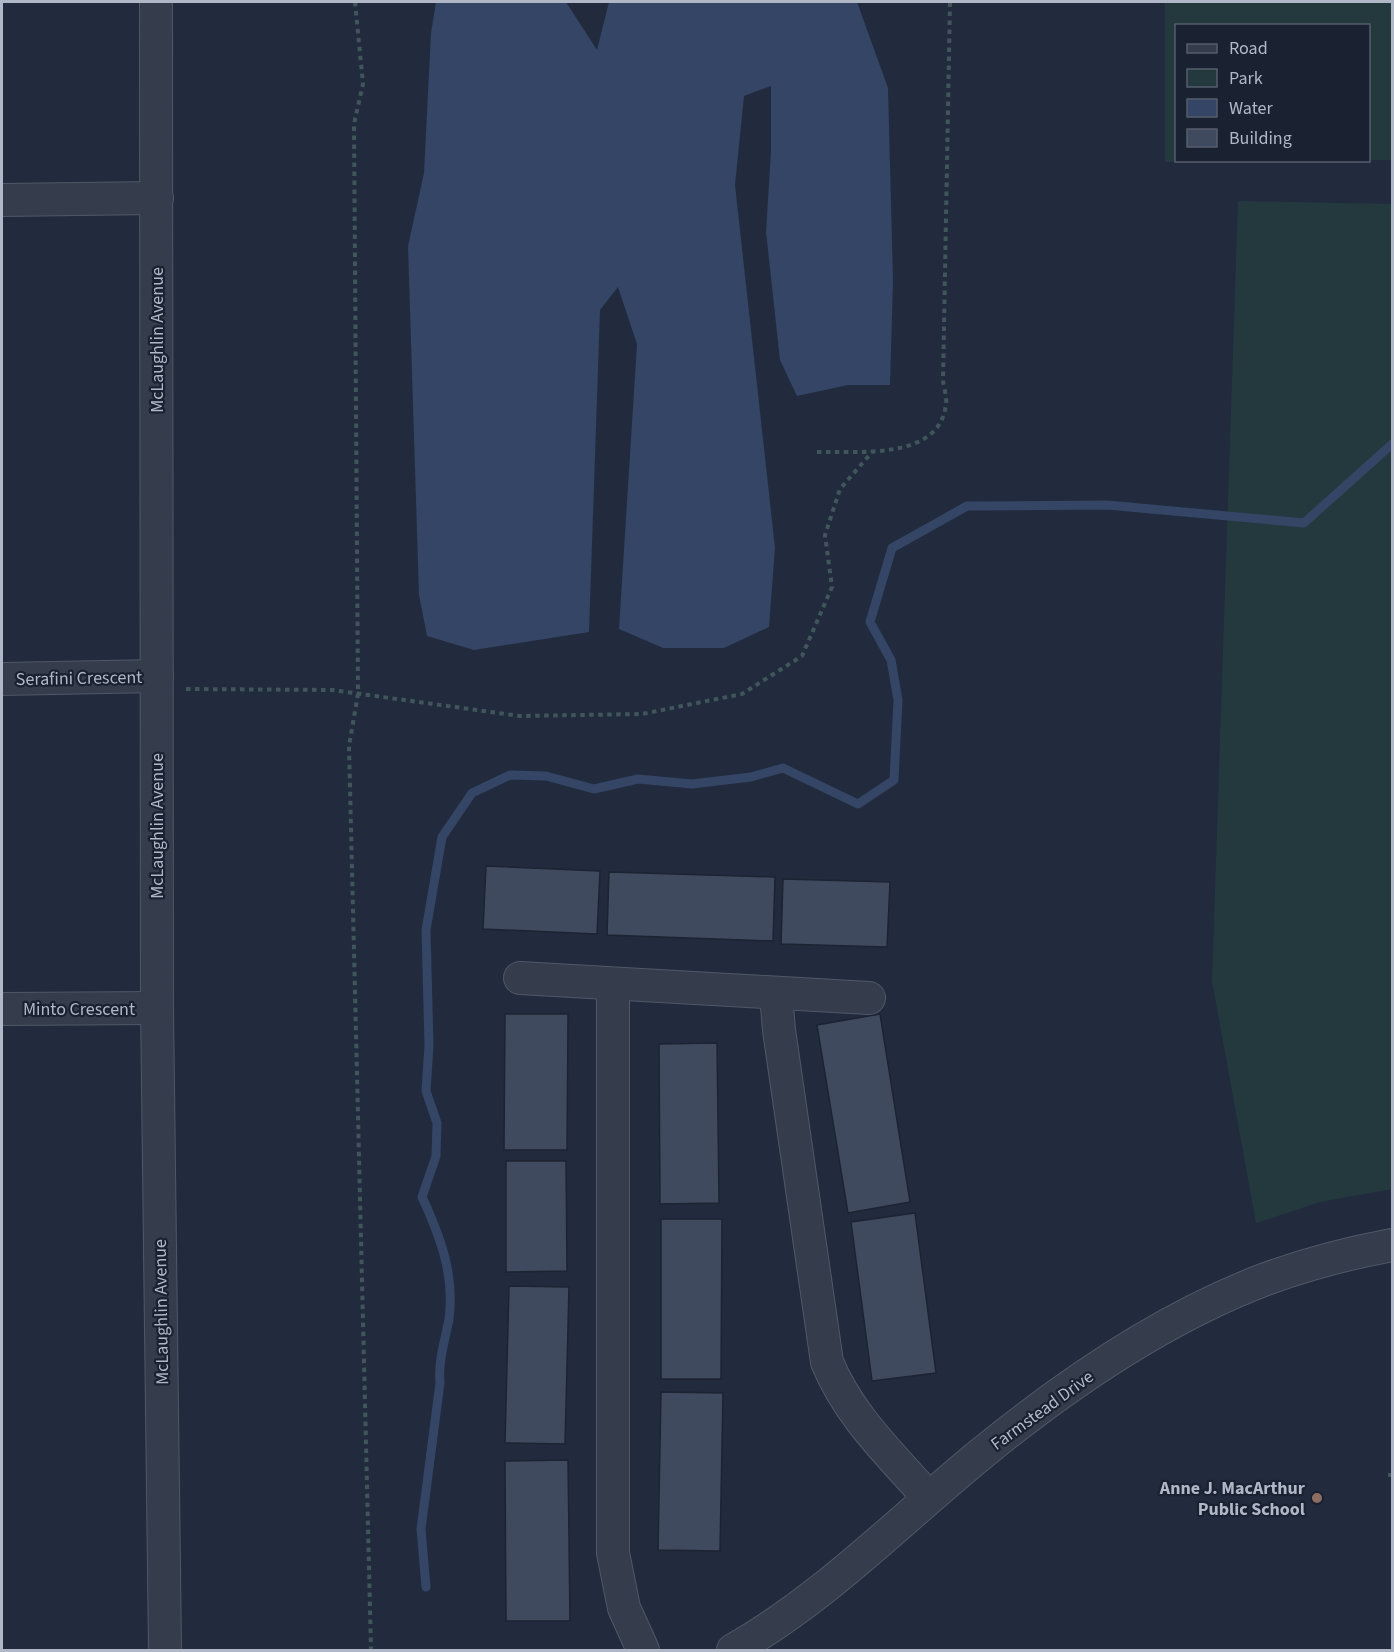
<svg xmlns="http://www.w3.org/2000/svg" width="1394" height="1652" font-family="'Source Sans 3',sans-serif">
<style>
.green{fill:#23393e}
.water{fill:#344565}
.lines{fill:none;stroke-linecap:round;stroke-linejoin:round}
.stream{stroke:#344565;stroke-width:9}
.building{fill:#404a5f;stroke:#1c2433;stroke-width:1.5}
.minor-casing{stroke:#505867;stroke-width:34}
.path{stroke:#41565b;stroke-width:4;stroke-dasharray:4.5 4.5;stroke-linecap:butt}
.minor{stroke:#353d4d;stroke-width:32}
.education-dot{fill:#8d6e63;stroke:#1a2231;stroke-width:2}
.labels{text-anchor:middle;stroke-width:4.5;stroke-linejoin:round;paint-order:stroke}
.street-label{font-size:18px;fill:#b0b8c8;stroke:#1a2231}
.poi-label{font-size:18px;font-weight:bold;fill:#b0b8c8;stroke:#1a2231;text-anchor:end}
</style>
<rect width="100%" height="100%" fill="#212b3d"/>
<g class="green">
<polygon points="1165,2 1392,2 1392,160 1369,160 1368,26 1176,26 1176,160 1342,161 1165,162"/>
<polygon points="1238,201 1392,204 1392,1189 1320,1202 1256,1223 1212,981"/>
</g>
<polygon class="water" points="436,2 566,2 597,50 609,2 857,2 888,88 893,281 890,385 848,385 797,396 780,360 766,232 771,151 771,86 744,96 735,185 775,548 769,627 724,648 663,648 619,629 637,344 618,287 600,310 589,632 474,650 427,636 419,595 408,246 424,173 431,33"/>
<g class="lines">
<path class="stream" d="M 426,1587 L 421,1529 L 440,1383 C 438,1360 445,1341 449,1319 C 455,1275 440,1236 422,1197 L 436,1156 L 437,1123 L 426,1091 L 429,1045 L 426,930 L 442,837 L 472,793 L 510,775 L 546,776 L 594,789 L 638,779 L 692,784 L 751,777 L 783,768 L 858,804 L 894,780 L 898,700 L 891,660 L 870,622 L 892,548 L 967,506 L 1107,505 L 1304,523 L 1392,444"/>
</g>
<g class="building">
<polygon points="486,866 600,871 597,934 483,929"/>
<polygon points="609,872 775,877 773,941 607,935"/>
<polygon points="783,879 890,882 887,947 781,944"/>
<polygon points="505,1014 568,1014 567,1150 504,1150"/>
<polygon points="880,1014 910,1202 848,1213 817,1025"/>
<polygon points="717,1043 719,1203 660,1204 659,1044"/>
<polygon points="506,1161 566,1161 567,1271 506,1272"/>
<polygon points="915,1213 936,1373 872,1381 851,1222"/>
<polygon points="661,1219 722,1219 721,1379 661,1379"/>
<polygon points="509,1286 569,1287 565,1444 505,1443"/>
<polygon points="661,1392 723,1393 720,1551 658,1550"/>
<polygon points="568,1460 570,1621 506,1621 505,1461"/>
</g>
<g class="lines">
<defs>
<g id="minor">
<polyline points="156,2 157,1008 165,1650"/>
<polyline points="2,200 157,198"/>
<polyline points="2,679 157,676"/>
<polyline points="520,978 869,998"/>
<polyline points="613,984 613,1553 624,1608 643,1650"/>
<path d="M 776,995 L 779,1030 L 827,1362 C 849,1416 891,1455 929,1498"/>
<polyline points="2,1009 157,1008"/>
<path d="M 733,1650 C 825,1598 900,1520 981,1454 C 1064,1386 1165,1317 1266,1279 C 1307,1264 1349,1253 1392,1245"/>
</g>
</defs>
<use href="#minor" class="minor-casing"/>
<g class="path">
<polyline points="355,2 363,84 354,124 358,694 349,746 371,1650"/>
<path d="M 817,452 C 857,451 940,461 946,404 C 947,397 944,388 943,381 L 950,2"/>
<polyline points="186,689 332,690 520,716 642,714 742,694 802,656 832,587 825,535 840,489 873,451"/>
<polyline points="1388,1475 1392,1475"/>
</g>
<use href="#minor" class="minor"/>
</g>
<circle class="education-dot" cx="1317" cy="1498" r="6"/>
<g class="labels">
<g class="street-label">
<text transform="translate(157 340) rotate(-90)" y="6">McLaughlin Avenue</text>
<text transform="translate(79 678) rotate(-1)" y="6">Serafini Crescent</text>
<text transform="translate(157 826) rotate(-90)" y="6">McLaughlin Avenue</text>
<text x="79" y="1015">Minto Crescent</text>
<text transform="translate(161 1312) rotate(-91)" y="6">McLaughlin Avenue</text>
<text transform="translate(1042 1410) rotate(-36)" y="6">Farmstead Drive</text>
</g>
<g class="poi-label">
<text x="1305" y="1494">Anne J. MacArthur<tspan x="1305" dy="21">Public School</tspan></text>
</g>
</g>
<rect width="1394" height="1652" fill="none" stroke="#b0b8c8" stroke-width="6"/>
<rect x="1175" y="24" width="195" height="138" fill="#1a2231" stroke="#565e6d" stroke-width="1.5"/>
<rect x="1187" y="44" width="30" height="9" fill="#353d4d" stroke="#565e6d" stroke-width="1.5"/>
<text x="1229" y="54" font-size="18" fill="#b0b8c8">Road</text>
<rect x="1187" y="69" width="30" height="18" fill="#23393e" stroke="#565e6d" stroke-width="1.5"/>
<text x="1229" y="84" font-size="18" fill="#b0b8c8">Park</text>
<rect x="1187" y="99" width="30" height="18" fill="#344565" stroke="#565e6d" stroke-width="1.5"/>
<text x="1229" y="114" font-size="18" fill="#b0b8c8">Water</text>
<rect x="1187" y="129" width="30" height="18" fill="#404a5f" stroke="#565e6d" stroke-width="1.5"/>
<text x="1229" y="144" font-size="18" fill="#b0b8c8">Building</text>
</svg>
